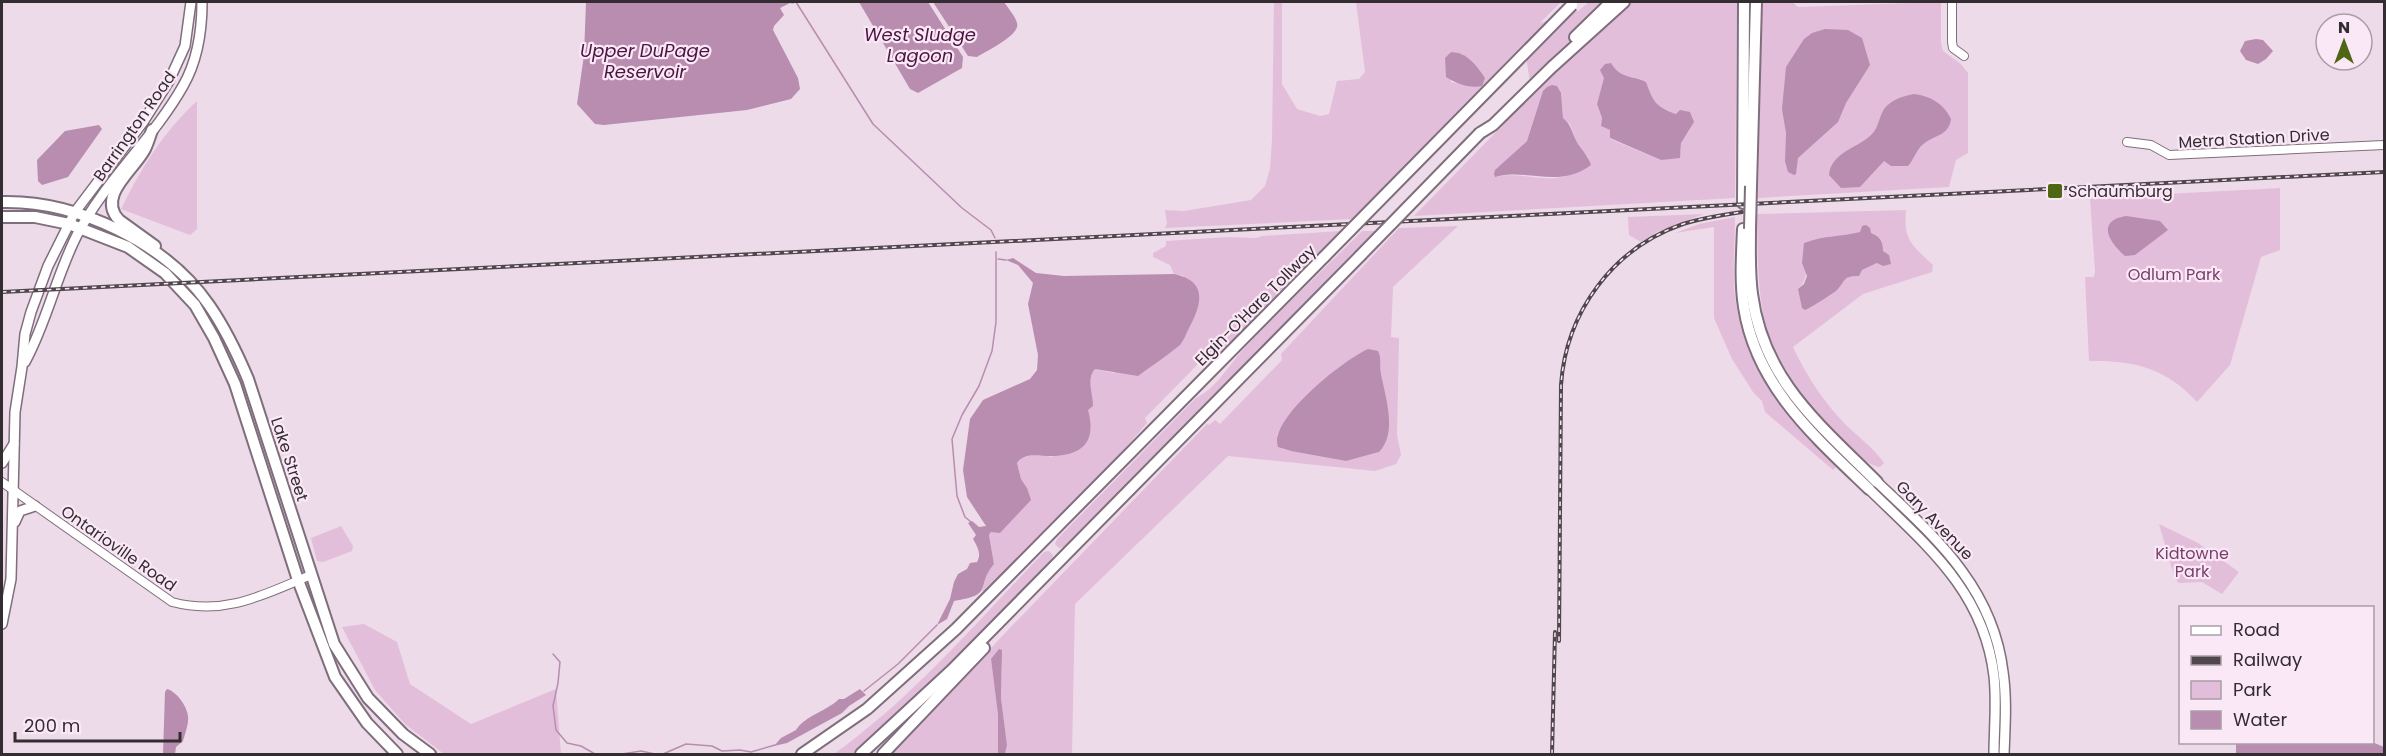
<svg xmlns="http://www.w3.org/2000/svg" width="2386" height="756" font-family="Poppins,sans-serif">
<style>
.green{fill:#e3beda;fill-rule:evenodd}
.water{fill:#b98daf}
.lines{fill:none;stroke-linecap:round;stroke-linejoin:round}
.stream{stroke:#b98daf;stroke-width:1.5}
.minor-casing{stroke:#7f6e7b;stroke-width:10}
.major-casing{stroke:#7f6e7b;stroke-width:12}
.highway-casing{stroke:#7f6e7b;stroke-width:14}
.minor{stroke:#fff;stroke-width:8}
.major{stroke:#fff;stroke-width:9}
.highway{stroke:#fff;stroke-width:10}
.rail-casing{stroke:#50474d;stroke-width:4}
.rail{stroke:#fbe8f6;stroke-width:1.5;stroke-dasharray:4.5;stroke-linecap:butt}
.highway-bridge-casing{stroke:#7f6e7b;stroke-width:14;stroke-linecap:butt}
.highway-bridge{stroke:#fff;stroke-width:10}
.poi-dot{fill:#4f6615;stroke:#fbe8f6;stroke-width:2}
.labels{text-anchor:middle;stroke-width:4.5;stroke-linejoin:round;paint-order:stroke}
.street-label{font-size:16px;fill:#332c31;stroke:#fbe8f6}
.poi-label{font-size:16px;fill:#332c31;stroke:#fbe8f6;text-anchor:start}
.park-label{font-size:16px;fill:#783f6d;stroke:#fbe8f6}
.water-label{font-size:18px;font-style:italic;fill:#491441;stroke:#fbe8f6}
</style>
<rect width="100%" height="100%" fill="#eddbe9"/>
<g class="green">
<path d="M 1274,2 L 1282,2 L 1282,84 L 1297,109 L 1320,116 L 1329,114 L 1337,81 L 1359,79 L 1365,72 L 1356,2 L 1561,2 L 1540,23 L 1578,11 L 1589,2 L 1737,2 L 1735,198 L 1414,216 L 1532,95 L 1524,44 L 1353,219 L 1165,228 L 1167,223 L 1165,210 L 1184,211 L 1251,200 L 1265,186 L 1270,169 L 1272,140 ZM 1450,52 C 1467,52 1477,66 1485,78 L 1471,86 L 1451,82 ZM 1610,63 C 1621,80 1631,74 1646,82 L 1650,95 L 1659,108 L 1676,114 L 1690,130 C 1682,136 1680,142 1681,151 L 1661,160 L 1610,139 L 1610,130 L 1601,126 L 1602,118 L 1597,104 ZM 1561,93 L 1563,118 L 1570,124 L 1577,143 L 1589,158 C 1582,164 1571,176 1562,177 C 1540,182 1517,171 1496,177 L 1496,170 L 1527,141 L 1537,114 Z"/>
<polygon points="1762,2 1792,2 1798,7 1941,2 1941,43 1943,51 1961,64 1968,73 1968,153 1956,160 1949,187 1758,198"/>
<path d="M 197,101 L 197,229 L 190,235 L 121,209 C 140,170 164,131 197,101 Z"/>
<path d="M 2280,188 L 2280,250 L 2261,257 L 2230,365 L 2197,402 C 2166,368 2134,360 2089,361 L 2085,277 L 2094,277 L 2095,271 L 2090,198 Z"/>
<path d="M 1906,210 C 1903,240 1912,245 1933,265 L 1932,272 L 1863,294 L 1793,347 C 1806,375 1823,401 1845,424 C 1858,437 1873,447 1884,463 L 1880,467 C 1866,466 1846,444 1837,434 C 1817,413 1797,392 1782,367 C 1756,321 1758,266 1757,214 ZM 1862,226 L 1871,233 L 1883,251 L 1877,263 L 1862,270 L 1859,276 C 1842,276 1846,281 1836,290 C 1830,297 1819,301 1811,305 L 1798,289 C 1811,277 1806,259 1804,243 C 1825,235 1840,237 1861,232 Z"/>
<polygon points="1704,214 1657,232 1641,242 1629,235 1628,217"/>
<path d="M 1735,217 C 1735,243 1732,270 1735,296 C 1745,373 1785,413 1836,467 L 1833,470 L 1765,412 L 1762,401 L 1753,392 L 1732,359 L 1714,318 L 1714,227 L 1675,233 L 1699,224 Z"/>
<path d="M 1458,226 L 1393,287 L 1391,337 L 1399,338 L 1397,435 L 1401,455 L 1396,464 L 1375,471 L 1228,456 L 1075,604 L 1072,754 L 1005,754 L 1007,745 L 1001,698 L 1002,660 L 991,659 L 998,715 L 998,754 L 892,754 L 1006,632 L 1207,424 L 1209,425 L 1215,420 L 1220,424 L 1282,360 L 1281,354 L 1399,228 ZM 1362,352 L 1380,371 L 1388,410 L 1379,452 L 1346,461 L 1283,449 L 1277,435 C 1299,399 1328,375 1362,352 Z"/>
<path d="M 1341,231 L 1233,341 L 1232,340 L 1206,365 L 1201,361 L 1145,418 L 1147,423 L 1100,477 L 986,591 L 982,591 L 985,575 L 994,564 L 989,535 L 1027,488 L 1021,479 L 1017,463 C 1025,453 1040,454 1052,457 C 1064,441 1082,424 1090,406 C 1095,392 1085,380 1095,369 L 1114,373 L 1184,276 L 1174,274 L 1170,265 L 1153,257 L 1153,253 L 1166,246 L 1166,241 L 1229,237 L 1256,238 L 1262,236 Z"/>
<path d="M 1362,231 L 1375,231 L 1065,547 L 1059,548 L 1055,544 L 1057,539 L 1196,398 C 1215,389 1227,368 1241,352 C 1279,310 1322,272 1362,231 Z"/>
<polygon points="2159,524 2198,543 2239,572 2222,594 2202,582 2179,583 2175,579"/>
<polygon points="341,526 353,546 352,551 323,562 317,561 311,538"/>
<path d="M 1049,551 L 1053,555 L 1052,560 L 913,701 L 852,754 L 834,754 C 912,698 977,622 1044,552 Z"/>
<polygon points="364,624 397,642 410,684 471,724 556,689 561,754 444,754 405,724 375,690 342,627"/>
</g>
<g class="water">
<polygon points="586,2 761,2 763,3 792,2 794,4 790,3 780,8 784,15 774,26 773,30 798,78 800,89 791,99 747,110 604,125 595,124 577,104 584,55"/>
<polygon points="859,2 928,2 963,57 962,68 918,93 910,89"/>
<path d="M 933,2 L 1004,2 C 1008,8 1015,16 1017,23 C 1021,35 986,51 977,57 L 968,56 Z"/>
<polygon points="1825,29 1848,30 1862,38 1870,65 1846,103 1838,122 1798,158 1796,174 1794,175 1788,172 1785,161 1786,133 1782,109 1786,67 1804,39 1812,33"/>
<polygon points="2256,39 2263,40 2273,51 2266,59 2258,64 2246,60 2240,51 2245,41"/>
<path d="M 1451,52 C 1467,52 1477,66 1485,78 L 1482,86 C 1470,89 1455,83 1446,77 L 1445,58 Z"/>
<path d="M 1611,63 C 1620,79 1632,75 1646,82 C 1653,102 1656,107 1676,114 L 1680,110 L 1690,112 L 1694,122 L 1681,143 L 1680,158 L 1661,160 L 1610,138 L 1610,130 L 1601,126 L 1602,118 L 1597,104 L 1604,78 L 1600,70 L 1605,64 Z"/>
<path d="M 1552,85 L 1557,86 L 1561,93 L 1563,118 C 1572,125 1572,134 1578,144 C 1583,151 1588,156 1591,165 C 1559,189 1529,168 1495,177 L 1494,174 L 1495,170 L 1527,141 L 1543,91 L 1547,87 Z"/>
<path d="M 1914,94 C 1931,96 1944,104 1951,119 C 1949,135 1936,135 1926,142 C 1917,147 1915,158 1908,166 L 1891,166 L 1884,161 L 1860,187 L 1841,188 L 1829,175 C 1831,152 1858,148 1871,135 C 1881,126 1878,112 1889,104 C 1896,98 1905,96 1914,94 Z"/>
<polygon points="99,125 102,129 68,177 42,185 38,181 37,160 65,131"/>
<path d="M 2126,216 L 2160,221 L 2168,230 L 2135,255 L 2125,256 C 2110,243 2095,221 2126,216 Z"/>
<path d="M 1866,225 L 1870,228 L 1871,233 C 1880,237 1883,241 1883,251 L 1889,255 L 1891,264 L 1883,266 L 1877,263 L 1862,270 L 1859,276 C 1842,276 1846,281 1837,290 C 1834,293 1807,310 1805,310 L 1802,308 L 1798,289 L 1804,284 L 1807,276 L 1802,263 L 1804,243 C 1825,235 1840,237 1860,232 L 1862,226 Z"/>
<path d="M 1013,258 L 1036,273 L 1064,276 L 1174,274 C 1208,281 1202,304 1189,328 C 1186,334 1184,340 1180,345 C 1167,356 1151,366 1138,376 L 1095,369 C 1086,379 1093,393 1093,406 L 1088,410 C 1096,440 1085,455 1053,456 C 1041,457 1026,451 1017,463 L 1021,479 L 1027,488 L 1031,500 L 1000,533 L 991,532 L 989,535 L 994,564 C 974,588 996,594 954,601 L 947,619 L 937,625 L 950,599 L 954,582 L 958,574 L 967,569 L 970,563 L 977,562 C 982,554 977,546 973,539 L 976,535 L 968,523 L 972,521 L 979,527 L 986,526 L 967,497 L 963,470 L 970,419 L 983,400 L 1030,379 L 1037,370 L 1038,355 L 1028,304 L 1033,283 L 1018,265 L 1006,260 Z"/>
<path d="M 1368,349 L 1378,351 C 1382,359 1379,366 1381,374 C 1385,396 1398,433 1379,452 L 1346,461 L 1291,451 L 1278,447 C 1268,419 1345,359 1368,349 Z"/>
<polygon points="999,649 1002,650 1001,698 1007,745 1005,754 998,754 998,715 991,659"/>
<path d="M 167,689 C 176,691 187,706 188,716 C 189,723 185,734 183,741 L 176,747 L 175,754 L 163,754 L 165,692 Z"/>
<path d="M 860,689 L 866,695 L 849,706 L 842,713 L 787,743 L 774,746 L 781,738 L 796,730 C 806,715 827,711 839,699 L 844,699 Z"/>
<polygon points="2372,742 2384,747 2384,754 2236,754 2236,743"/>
</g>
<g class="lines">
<g class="stream">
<polyline points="796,2 873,124 962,208 991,230 995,238"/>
<polyline points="998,259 1006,260"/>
<polyline points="971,522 965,517 957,496 952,439 962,415 979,386 992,351 996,322 996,252"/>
<polyline points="553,654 560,662 558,683 553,706 556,730 567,743 581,746 595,754"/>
<polyline points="864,691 898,664 937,625"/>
<polyline points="622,754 641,751 655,754"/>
<polyline points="656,754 661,754"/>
<polyline points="663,754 686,744 712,746 722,751 740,750 751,752 775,745"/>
</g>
<defs>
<g id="minor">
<polyline points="1952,2 1952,42 1953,48 1964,56"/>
<polyline points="2127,142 2151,145 2169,155 2384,145"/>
<path d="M 2,482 L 172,602 C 225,616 263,595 311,575"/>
</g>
<g id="major">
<path d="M 25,362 C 47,322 56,276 77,235 C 105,181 153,139 183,86 C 198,60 202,30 202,2"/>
<polyline points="2,463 14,444"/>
<path d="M 1877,482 C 1935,537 1993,587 2003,672 C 2007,699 2005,727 2004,754"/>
<path d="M 1869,489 C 1926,545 1984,591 1994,676 C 1997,702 1994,729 1994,754"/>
<polyline points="15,522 20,511 35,506"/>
<polyline points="2,624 11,579 15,412 22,367 25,334 31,312 48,266 75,212 143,122 169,81 185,46 191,2"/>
</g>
<g id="highway">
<polyline points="1575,37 1611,2"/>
<path d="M 152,130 C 150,136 148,143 145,149 C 135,169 96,196 119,220 L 155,246"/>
<polyline points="1480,133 1493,125 1552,67 1624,2"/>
<polyline points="1751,186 1756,2"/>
<path d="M 2,202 C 77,200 166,243 209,305 C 225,328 237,353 248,379 L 334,644 L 368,698 L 403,734 L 430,754"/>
<polyline points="1743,203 1744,2"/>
<polyline points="2,217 35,217 69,224 128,247 165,273 195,305 214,338 235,384 298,580 335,677 367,723 397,754"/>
<path d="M 1743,229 C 1742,255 1740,281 1744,307 C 1756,386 1815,437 1869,489"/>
<path d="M 1750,229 C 1750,250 1749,272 1752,294 C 1763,380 1819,424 1877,482"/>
<polyline points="802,754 867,709 956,629 1324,257"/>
<polyline points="861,754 952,670 1360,256"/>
<polyline points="883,754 984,648"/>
</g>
</defs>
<use href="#minor" class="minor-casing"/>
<use href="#major" class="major-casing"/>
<use href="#highway" class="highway-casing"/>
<use href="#minor" class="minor"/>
<use href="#major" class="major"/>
<use href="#highway" class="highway"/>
<defs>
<g id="rail">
<polyline points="2,292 2384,172"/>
<path d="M 1559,641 L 1561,385 C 1566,312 1613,248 1683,224 C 1702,218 1722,215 1742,212"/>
<polyline points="1552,754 1555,632"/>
</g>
</defs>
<use href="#rail" class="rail-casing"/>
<use href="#rail" class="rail"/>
<defs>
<g id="highway-bridge">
<polyline points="1750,229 1751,186"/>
<polyline points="1360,256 1480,133"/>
<polyline points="1324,257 1572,5"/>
</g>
</defs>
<use href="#highway-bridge" class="highway-bridge-casing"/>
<use href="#highway-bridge" class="highway-bridge"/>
</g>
<rect class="poi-dot" x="2047" y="183" width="16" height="16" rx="3"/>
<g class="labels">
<g class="street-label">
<text transform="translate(134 126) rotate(-55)" y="6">Barrington Road</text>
<text transform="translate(2254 138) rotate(-3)" y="6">Metra Station Drive</text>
<text transform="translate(1255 305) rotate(-45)" y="6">Elgin-O'Hare Tollway</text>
<text transform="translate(290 459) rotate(72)" y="6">Lake Street</text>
<text transform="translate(1935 520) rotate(46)" y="6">Gary Avenue</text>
<text transform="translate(119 548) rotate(35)" y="6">Ontarioville Road</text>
</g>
<g class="poi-label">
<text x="2068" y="197">Schaumburg</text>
</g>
<g class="park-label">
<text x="2174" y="280">Odlum Park</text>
<text x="2192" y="559">Kidtowne<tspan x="2192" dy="18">Park</tspan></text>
</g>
<g class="water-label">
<text x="920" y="41">West Sludge<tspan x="920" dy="21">Lagoon</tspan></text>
<text x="645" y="57">Upper DuPage<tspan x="645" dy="21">Reservoir</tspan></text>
</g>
</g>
<rect width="2386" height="756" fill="none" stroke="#332c31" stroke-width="6"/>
<rect x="2179" y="606" width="195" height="138" fill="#fbe8f6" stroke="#ab9da7" stroke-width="1.5"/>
<rect x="2191" y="626" width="30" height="9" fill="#ffffff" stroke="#ab9da7" stroke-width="1.5"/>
<text x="2233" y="636" font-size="18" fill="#332c31">Road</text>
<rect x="2191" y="656" width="30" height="9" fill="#50474d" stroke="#ab9da7" stroke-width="1.5"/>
<text x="2233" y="666" font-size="18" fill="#332c31">Railway</text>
<rect x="2191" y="681" width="30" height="18" fill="#e3beda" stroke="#ab9da7" stroke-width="1.5"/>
<text x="2233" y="696" font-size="18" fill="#332c31">Park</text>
<rect x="2191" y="711" width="30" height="18" fill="#b98daf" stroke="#ab9da7" stroke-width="1.5"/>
<text x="2233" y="726" font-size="18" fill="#332c31">Water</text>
<g transform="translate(2344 42)"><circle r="28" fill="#fbe8f6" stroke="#ab9da7" stroke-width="1.5"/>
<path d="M0-4.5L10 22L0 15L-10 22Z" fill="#4f6615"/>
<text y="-9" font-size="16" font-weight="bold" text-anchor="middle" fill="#332c31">N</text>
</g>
<path d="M15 732v9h165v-9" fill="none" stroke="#332c31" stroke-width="3"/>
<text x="24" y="732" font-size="18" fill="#332c31" stroke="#fbe8f6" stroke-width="4.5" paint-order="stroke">200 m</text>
</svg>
